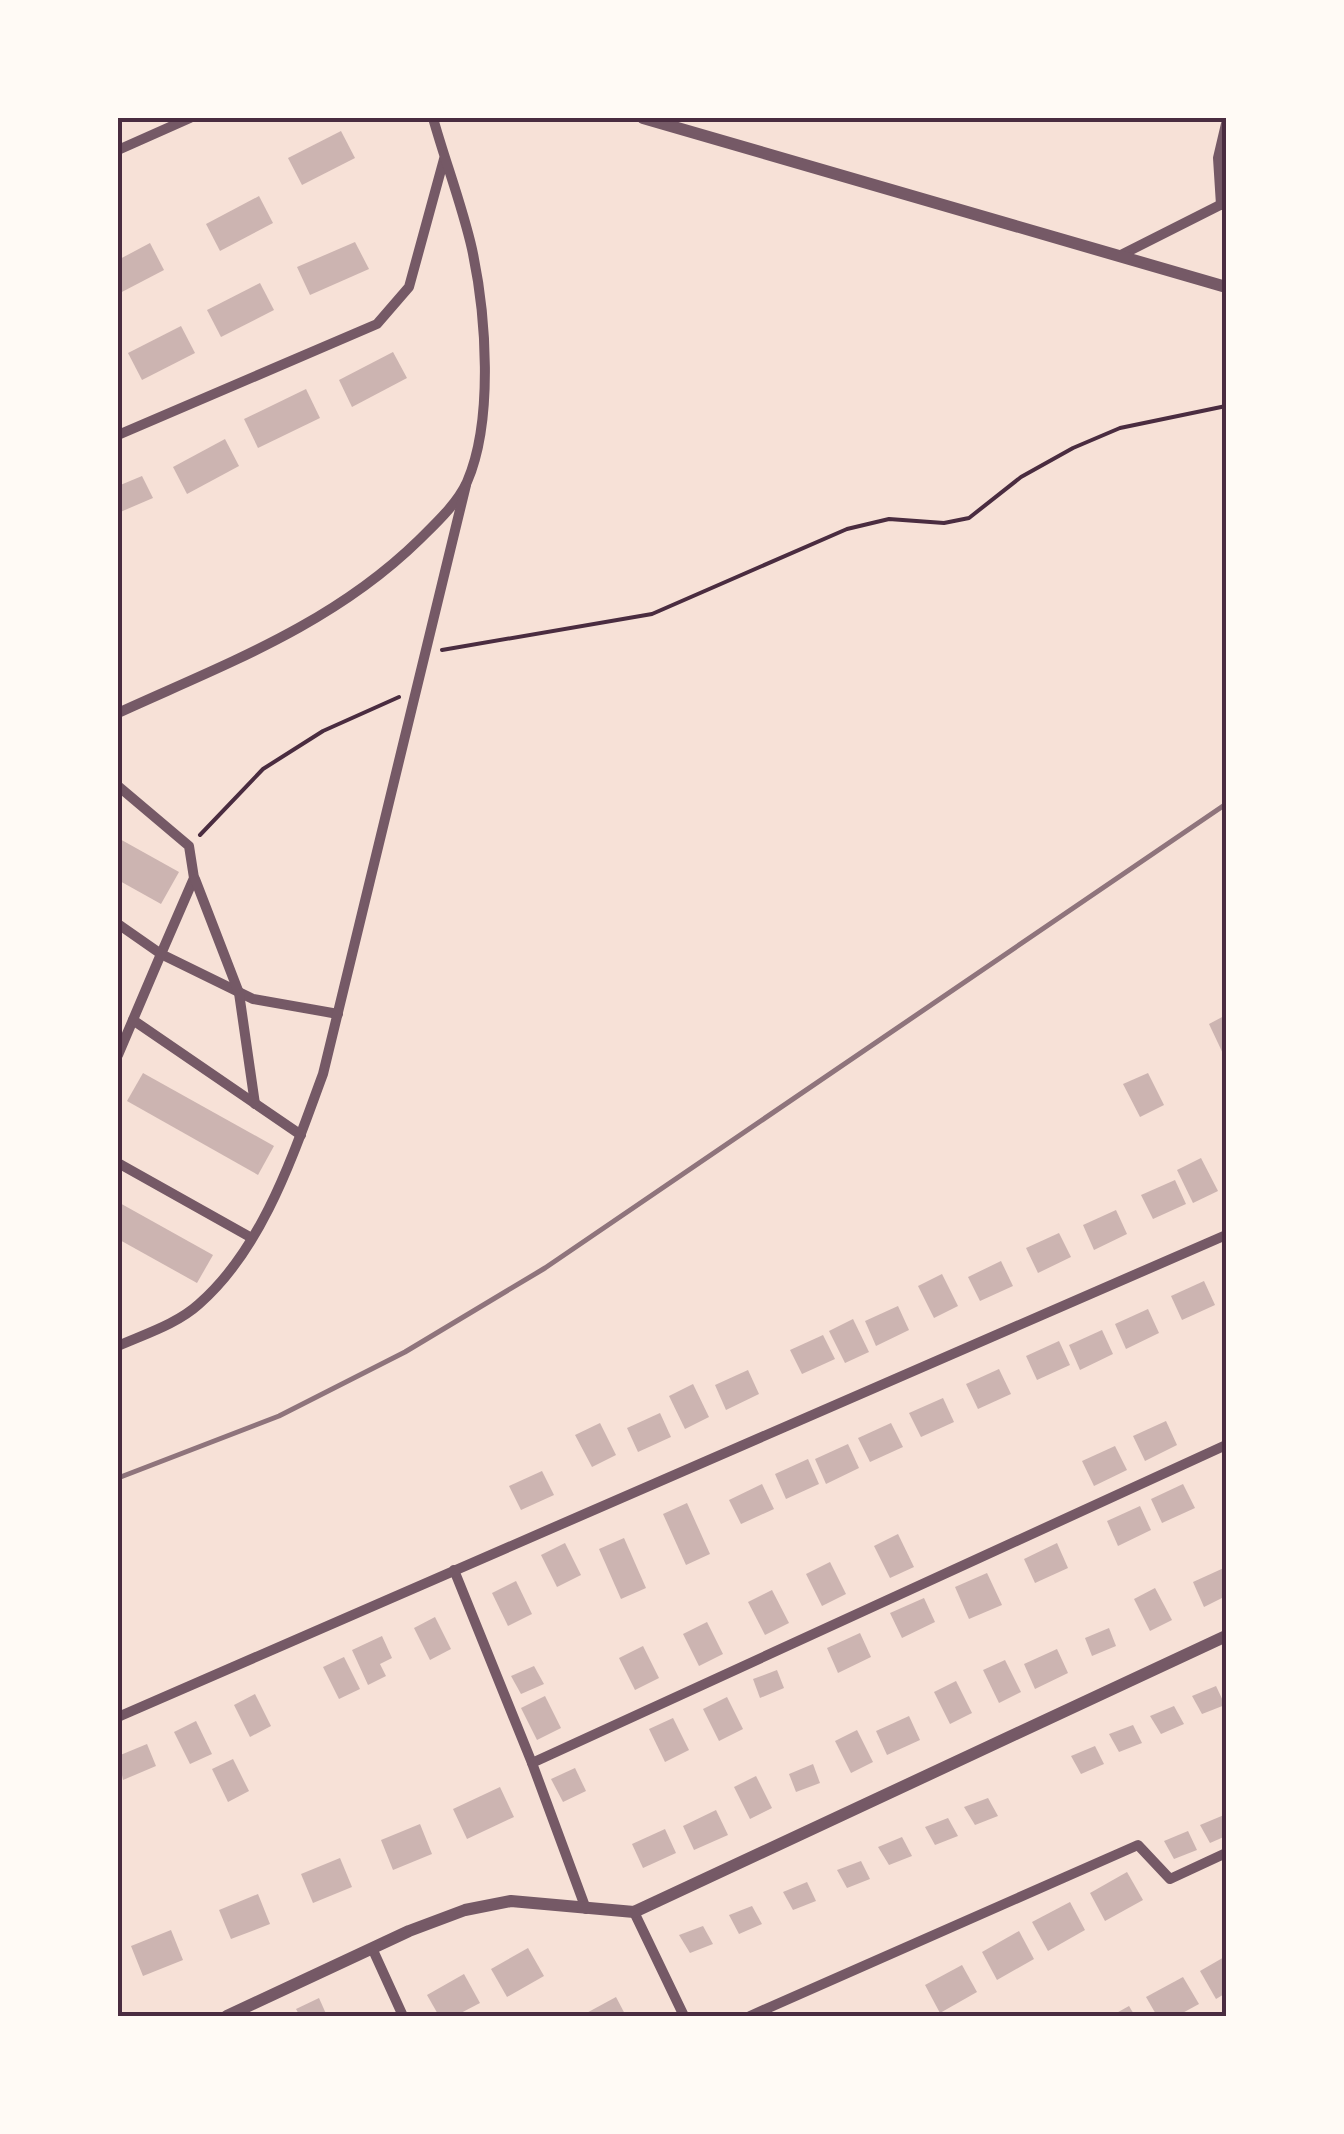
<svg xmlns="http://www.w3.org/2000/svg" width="1344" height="2134" font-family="Raleway,sans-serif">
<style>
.building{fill:#ccb4b1}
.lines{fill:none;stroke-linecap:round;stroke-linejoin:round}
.path{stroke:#4a2c40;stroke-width:4}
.minor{stroke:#755966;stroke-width:10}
.tertiary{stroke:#755966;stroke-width:12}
.rail{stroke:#8f747c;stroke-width:5}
.neatline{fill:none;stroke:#4a2c40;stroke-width:4}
</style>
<rect width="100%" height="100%" fill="#f7e1d7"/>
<g class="building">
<polygon points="341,131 355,158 302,185 288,158"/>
<polygon points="259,196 273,223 220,251 206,224"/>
<polygon points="355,242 369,269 310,295 297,267"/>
<polygon points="150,243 164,270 118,294 118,260"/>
<polygon points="260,283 274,310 221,337 207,310"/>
<polygon points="181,326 195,353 142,380 128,353"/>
<polygon points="393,352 407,378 352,407 339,380"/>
<polygon points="306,389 320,418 258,448 244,419"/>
<polygon points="225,439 239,466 187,494 173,467"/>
<polygon points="142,476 153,498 118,513 118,486"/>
<polygon points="118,838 179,872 161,904 118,880"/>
<polygon points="1226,1015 1226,1060 1209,1024"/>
<polygon points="143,1073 274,1146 258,1175 127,1101"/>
<polygon points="1148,1073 1164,1105 1140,1117 1123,1084"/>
<polygon points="1201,1158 1218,1191 1193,1203 1177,1170"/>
<polygon points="1175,1180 1186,1204 1153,1219 1141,1195"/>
<polygon points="118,1202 213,1255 197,1283 118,1239"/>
<polygon points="1116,1210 1127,1234 1094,1250 1083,1225"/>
<polygon points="1059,1233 1071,1257 1038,1273 1026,1248"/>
<polygon points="1001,1261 1013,1286 980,1301 968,1277"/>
<polygon points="942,1274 958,1306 934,1318 918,1286"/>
<polygon points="1204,1281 1215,1305 1182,1320 1171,1296"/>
<polygon points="898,1306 909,1330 876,1346 865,1321"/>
<polygon points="1148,1309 1159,1333 1126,1349 1115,1324"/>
<polygon points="853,1319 869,1352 845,1363 829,1331"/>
<polygon points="1102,1330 1113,1354 1080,1370 1069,1345"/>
<polygon points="823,1335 835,1359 802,1374 790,1350"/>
<polygon points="1059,1341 1070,1365 1037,1380 1026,1356"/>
<polygon points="999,1369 1011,1394 978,1409 966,1384"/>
<polygon points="748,1370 759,1394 726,1410 715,1385"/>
<polygon points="693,1384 709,1417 685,1429 669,1396"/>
<polygon points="943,1398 954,1422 921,1437 909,1413"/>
<polygon points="660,1413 671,1437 638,1452 627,1428"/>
<polygon points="1166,1421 1177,1445 1145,1461 1133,1436"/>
<polygon points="600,1423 616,1455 592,1467 575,1435"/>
<polygon points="891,1423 903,1447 870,1462 858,1438"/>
<polygon points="848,1444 859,1468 826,1484 815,1459"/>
<polygon points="1115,1446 1127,1470 1094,1486 1082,1461"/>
<polygon points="808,1459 819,1484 786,1499 775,1474"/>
<polygon points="542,1471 554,1495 521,1510 509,1486"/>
<polygon points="762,1484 774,1509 741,1524 729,1500"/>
<polygon points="1183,1484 1195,1508 1162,1523 1151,1499"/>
<polygon points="687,1503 710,1554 686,1565 663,1514"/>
<polygon points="1140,1506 1151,1530 1118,1546 1107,1521"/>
<polygon points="898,1534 914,1567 890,1578 874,1546"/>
<polygon points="624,1538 646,1588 621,1599 599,1549"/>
<polygon points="565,1543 581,1575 557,1587 541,1555"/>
<polygon points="1057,1543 1068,1568 1035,1583 1024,1559"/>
<polygon points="830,1562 846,1594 822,1606 806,1574"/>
<polygon points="1226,1567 1226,1596 1204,1607 1193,1582"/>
<polygon points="987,1573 1002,1605 969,1619 955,1587"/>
<polygon points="516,1581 532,1614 508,1626 492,1593"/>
<polygon points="1155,1588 1172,1620 1150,1631 1134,1599"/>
<polygon points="772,1590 789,1623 765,1635 748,1602"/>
<polygon points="924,1598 935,1622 902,1638 890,1613"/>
<polygon points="435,1617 451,1649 430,1660 414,1628"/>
<polygon points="707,1622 723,1654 699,1666 683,1634"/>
<polygon points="1109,1628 1116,1646 1092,1656 1085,1638"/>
<polygon points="860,1633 871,1657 838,1673 827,1648"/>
<polygon points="382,1636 392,1658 380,1664 386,1676 368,1685 352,1650"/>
<polygon points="643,1646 659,1678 635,1690 619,1658"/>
<polygon points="1057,1649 1068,1673 1035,1689 1024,1664"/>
<polygon points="344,1657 360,1689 339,1699 323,1667"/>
<polygon points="1005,1660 1021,1692 999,1703 983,1670"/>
<polygon points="534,1666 544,1684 521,1694 511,1676"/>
<polygon points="777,1670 784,1688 760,1698 753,1679"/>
<polygon points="956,1681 972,1713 950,1724 934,1692"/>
<polygon points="1216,1686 1225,1705 1202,1714 1192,1696"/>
<polygon points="255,1694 271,1726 250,1737 234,1705"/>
<polygon points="545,1696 561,1728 537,1740 521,1708"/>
<polygon points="727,1697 743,1729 719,1741 703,1709"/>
<polygon points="1174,1706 1184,1724 1161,1734 1150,1716"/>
<polygon points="909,1716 920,1740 887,1755 876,1731"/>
<polygon points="673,1718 689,1750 665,1762 649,1729"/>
<polygon points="196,1721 212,1754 190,1764 174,1732"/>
<polygon points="1133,1725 1142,1743 1119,1752 1109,1734"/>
<polygon points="857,1730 873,1762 851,1773 835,1741"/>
<polygon points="147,1744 156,1766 123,1780 118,1756"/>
<polygon points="1095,1746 1104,1764 1081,1774 1071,1756"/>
<polygon points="233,1759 249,1791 228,1802 212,1769"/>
<polygon points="813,1764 820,1783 796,1792 789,1774"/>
<polygon points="575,1768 586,1791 563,1802 551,1779"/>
<polygon points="756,1776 772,1808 750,1819 734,1787"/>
<polygon points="500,1787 514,1817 467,1839 453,1809"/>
<polygon points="988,1798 998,1816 975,1825 964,1807"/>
<polygon points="716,1810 728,1835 694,1850 683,1826"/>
<polygon points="1224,1815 1226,1836 1210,1843 1200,1825"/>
<polygon points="948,1818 958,1836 935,1845 925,1827"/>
<polygon points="420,1824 432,1854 393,1870 381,1840"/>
<polygon points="665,1829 676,1853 643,1868 632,1844"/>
<polygon points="1188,1831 1197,1850 1174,1859 1164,1841"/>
<polygon points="902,1837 912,1856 889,1865 878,1847"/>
<polygon points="340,1858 352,1887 313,1903 301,1874"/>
<polygon points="861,1861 870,1879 847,1888 837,1870"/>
<polygon points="1127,1872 1143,1900 1105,1921 1090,1893"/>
<polygon points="807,1882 816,1901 793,1910 783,1892"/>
<polygon points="258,1894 270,1924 231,1939 219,1910"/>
<polygon points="1070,1902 1085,1930 1048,1951 1032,1922"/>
<polygon points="752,1906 762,1924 739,1934 729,1915"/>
<polygon points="703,1926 713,1944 690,1953 679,1935"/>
<polygon points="171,1930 183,1960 143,1976 131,1946"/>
<polygon points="1019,1931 1034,1959 997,1980 982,1952"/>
<polygon points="528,1948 544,1976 507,1997 491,1969"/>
<polygon points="1226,1956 1226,1993 1216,1999 1200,1971"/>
<polygon points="962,1965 977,1992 940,2013 925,1985"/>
<polygon points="464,1974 480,2003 455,2016 439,2016 427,1995"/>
<polygon points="1183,1977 1199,2004 1177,2016 1157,2016 1146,1997"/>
<polygon points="616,1997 626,2016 581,2016"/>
<polygon points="319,1998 327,2016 300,2016 296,2009"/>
<polygon points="1129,2006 1135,2016 1111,2016"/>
</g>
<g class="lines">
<g class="path">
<polyline points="442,650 652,614 847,529 889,519 944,523 969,518 1021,477 1073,448 1120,428 1226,406"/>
<polyline points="200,835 263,769 323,731 399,697"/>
</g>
<g class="minor">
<polyline points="118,150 190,118"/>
<polyline points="1221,205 1218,158 1226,124"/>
<polyline points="1119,256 1226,202"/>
<polyline points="118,435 377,324 409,287 444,159"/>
<path d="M 118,713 C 225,664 332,625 419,540 C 435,524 457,504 467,482 C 494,420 486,314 472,249 C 462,205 445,161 433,118"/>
<polyline points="118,786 189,846 194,878 161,954 253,999 338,1014"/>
<polyline points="195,879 239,993 255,1104"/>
<polyline points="118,924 161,954 118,1055"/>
<polyline points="133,1020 301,1135"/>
<polyline points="118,1163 250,1237"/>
<path d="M 118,1346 C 145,1334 177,1324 199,1304 C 264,1247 294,1152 323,1074 L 466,485"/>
<polyline points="454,1570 532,1763"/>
<polyline points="118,1717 1226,1235"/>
<polyline points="586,1909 532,1763 1226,1445"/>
<polyline points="634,1912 684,2016"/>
<polyline points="372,1948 403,2016"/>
<polyline points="750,2016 1138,1845 1170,1879 1226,1853"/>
</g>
<g class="tertiary">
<polyline points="643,118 1226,287"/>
<polyline points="227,2016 409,1931 465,1910 511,1901 634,1912 1226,1636"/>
</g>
<polyline class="rail" points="118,1478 279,1416 405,1352 545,1268 1226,804"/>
</g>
<rect width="1344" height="2134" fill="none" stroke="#fffaf5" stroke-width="240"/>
<rect x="120" y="120" width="1104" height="1894" class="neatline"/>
</svg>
